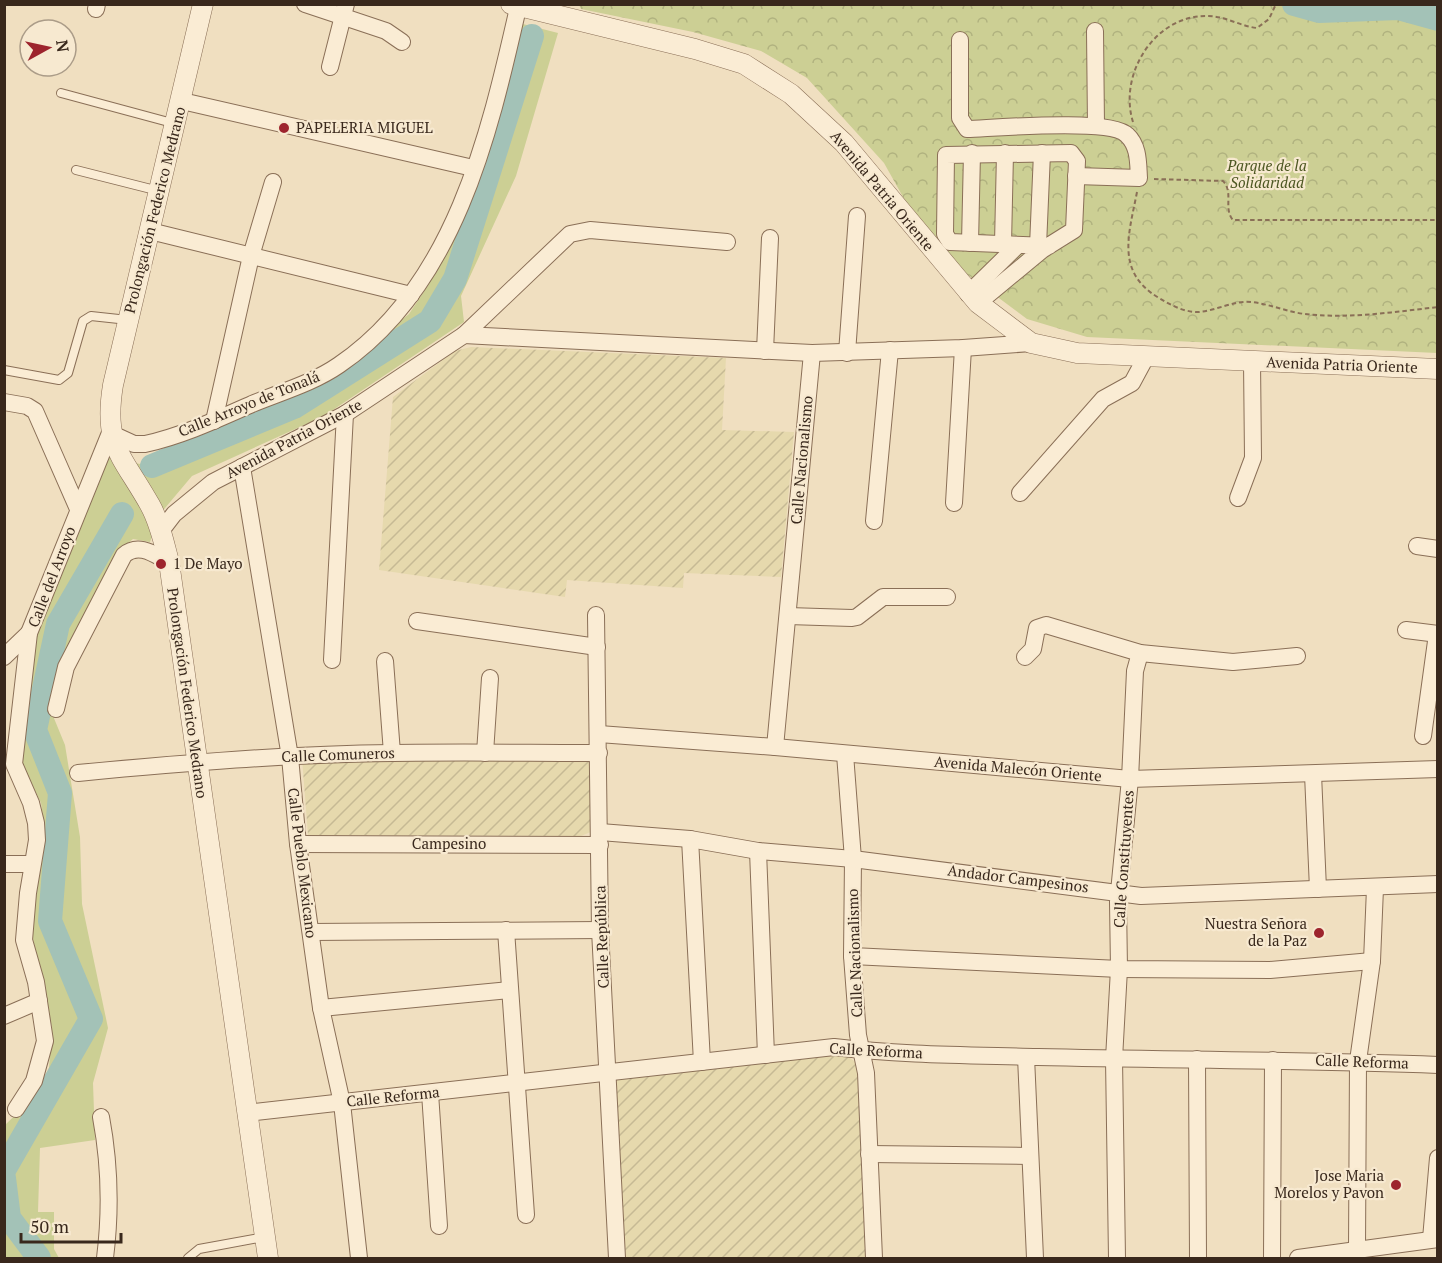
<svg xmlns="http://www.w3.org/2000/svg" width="1442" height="1263" font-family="'PT Serif',serif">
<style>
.farmland{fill:url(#farmland-furrows)}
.grass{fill:#cccf94}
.park{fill:url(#park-crowns)}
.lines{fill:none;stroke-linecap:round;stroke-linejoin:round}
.river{stroke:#a3c2b7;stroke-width:24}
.service-casing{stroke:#8a6f57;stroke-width:10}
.minor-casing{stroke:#8a6f57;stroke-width:18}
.tertiary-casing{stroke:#8a6f57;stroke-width:21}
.path{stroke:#8a6f57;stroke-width:2;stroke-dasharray:4.5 3;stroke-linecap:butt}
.service{stroke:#faecd4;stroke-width:8}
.minor{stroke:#faecd4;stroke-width:16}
.tertiary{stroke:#faecd4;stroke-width:20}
.poi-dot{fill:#9d242d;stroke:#f7e9d0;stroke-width:2}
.labels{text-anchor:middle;stroke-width:4.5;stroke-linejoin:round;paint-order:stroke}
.poi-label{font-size:15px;fill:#39281c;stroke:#f7e9d0;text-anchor:start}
.park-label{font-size:15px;font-style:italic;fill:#4d5722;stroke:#f7e9d0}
.street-label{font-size:15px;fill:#39281c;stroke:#f7e9d0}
</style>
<defs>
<pattern id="farmland-furrows" width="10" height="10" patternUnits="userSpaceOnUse" patternTransform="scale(1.5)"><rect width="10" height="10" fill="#e6d9ad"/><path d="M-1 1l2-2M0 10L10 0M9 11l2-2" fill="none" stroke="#c6ba94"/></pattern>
<pattern id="park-crowns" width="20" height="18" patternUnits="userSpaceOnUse" patternTransform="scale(1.5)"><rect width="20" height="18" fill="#cccf94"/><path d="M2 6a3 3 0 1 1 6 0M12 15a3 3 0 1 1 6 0" fill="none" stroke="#b0b27f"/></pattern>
</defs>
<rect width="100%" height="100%" fill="#f0dfc0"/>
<g class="farmland">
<polygon points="471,347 726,358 722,430 794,432 781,577 684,573 683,588 567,580 565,597 379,570 393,397 455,351"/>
<polygon points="302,758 591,761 593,831 581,836 308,835"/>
<polygon points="843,1052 860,1066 868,1258 626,1258 611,1076"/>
</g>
<polygon class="grass" points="519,23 558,33 516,176 461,296 464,322 324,416 192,476 160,514 150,542 133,539 116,553 51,711 65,745 80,837 82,904 108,1028 93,1083 95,1140 40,1148 38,1212 54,1212 54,1249 59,1258 5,1258 4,1126 39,1092 49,1068 52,1028 30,925 36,882 47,844 41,803 21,763 36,630 105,456 140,464 335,373 409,314 429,284 474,185"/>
<polygon class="park" points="579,5 1437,5 1437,353 1087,337 1027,319 968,275 912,213 884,163 807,78 761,51 693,32 581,9"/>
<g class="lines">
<g class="river">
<polyline points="1294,4 1319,11 1398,8 1438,19"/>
<polyline points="152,466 294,407 430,321 455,279 532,36"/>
<polyline points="4,1170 91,1019 50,921 60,793 35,730 58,624 122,514"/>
<polyline points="4,1178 9,1218 39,1258"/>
</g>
<defs>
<g id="service">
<polyline points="61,93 176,124"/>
<polyline points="76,170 159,191"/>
<polyline points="4,370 59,380 68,373 83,321 91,316 128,320"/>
<polyline points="188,1258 199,1249 264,1237"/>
</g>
<g id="minor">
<polyline points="305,4 386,31 402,42"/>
<polyline points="96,9 97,4"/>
<polyline points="1095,31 1096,126"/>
<path d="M 960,40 L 960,118 L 967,129 C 996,128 1111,118 1127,135 C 1139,146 1138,163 1139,178 L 1076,176"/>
<polyline points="330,67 346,4"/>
<polyline points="182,101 473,168"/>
<polyline points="150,231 411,295"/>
<polyline points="970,243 972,153"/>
<polyline points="1003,244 1005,153"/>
<polyline points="1038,246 1042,153"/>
<polyline points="968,294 1018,245"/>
<polyline points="978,303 1042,250 1074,230 1077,161 1071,153 946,155 945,234 950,242 1049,246"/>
<polyline points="464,335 812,353 963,348 1031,343"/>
<polyline points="765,351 770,238"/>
<polyline points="847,353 857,216"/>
<polyline points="4,402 27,406 35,411 78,509"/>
<polyline points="214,421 251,256 273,182"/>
<polyline points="242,467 290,757 298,844 321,1008 342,1103 359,1258"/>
<polyline points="1020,493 1103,399 1132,383 1146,357"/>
<polyline points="1238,498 1253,458 1252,361"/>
<polyline points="954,503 963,348"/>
<polyline points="874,521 890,350"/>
<polyline points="161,531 174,514 213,482 345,414 464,335 570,234 590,230 727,242"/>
<polyline points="1417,546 1438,549"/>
<polyline points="596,615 600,930 617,1258"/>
<polyline points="788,616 852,618 857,617 883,597 947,597"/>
<polyline points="417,621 597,647"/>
<polyline points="1406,630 1438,634"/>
<polyline points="4,657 29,633"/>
<polyline points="1025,657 1033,649 1037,628 1046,625 1140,653 1233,662 1297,656"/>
<polyline points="332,660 345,414"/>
<polyline points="385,661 392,753"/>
<path d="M 56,709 L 66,667 L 124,555 C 139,542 155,555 169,562"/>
<polyline points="599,734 775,747 1130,779 1438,769"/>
<polyline points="1423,736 1437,634"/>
<polyline points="775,747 812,353"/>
<polyline points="485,753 490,678"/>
<polyline points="845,754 853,859 852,956 858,1035 866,1073 874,1258"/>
<path d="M 78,773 C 183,763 288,754 393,753 C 461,752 530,753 599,753"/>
<polyline points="1313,774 1318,889"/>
<polyline points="600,832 690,839 758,851 853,859 1141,896 1438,884"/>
<polyline points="690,839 702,1062"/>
<polyline points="298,844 600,845"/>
<polyline points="758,851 766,1055"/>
<polyline points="4,864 32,864"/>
<polyline points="506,930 526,1215"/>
<polyline points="311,932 600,930"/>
<polyline points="852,956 1119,969 1270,970 1372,961"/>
<polyline points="321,1008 510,990"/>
<polyline points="4,1016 39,1001"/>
<polyline points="1026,1057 1035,1258"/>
<polyline points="1197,1059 1198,1258"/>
<polyline points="430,1093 439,1226"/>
<path d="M 16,1109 L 34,1081 L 45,1041 L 36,982 L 24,940 L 28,893 L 37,840 L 36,823 L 31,803 L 14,764 L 29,633 L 110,433 L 134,444 L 145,444 C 182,436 218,419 252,404 C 281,392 313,383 339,365 C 454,287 489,136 518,8"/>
<path d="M 246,1113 L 834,1047 C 901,1055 970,1055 1038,1057 C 1171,1060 1304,1060 1438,1065"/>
<path d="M 101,1117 C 110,1165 111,1210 105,1258"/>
<polyline points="869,1154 1030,1156"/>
<polyline points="1431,1239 1438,1158"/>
<polyline points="1357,1249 1358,1061 1372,961 1375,888"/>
<polyline points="1117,1258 1114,1059 1119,969 1118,902 1130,779 1135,671 1140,653"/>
<polyline points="1272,1258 1273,1060"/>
<polyline points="1298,1258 1438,1239"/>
</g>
<g id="tertiary">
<path d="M 203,4 L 113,385 C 103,446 122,455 150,505 C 160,523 164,543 169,562 L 268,1258"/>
<polyline points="511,4 695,49 744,64 791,94 844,143 978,303 1031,343 1077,353 1438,369"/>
</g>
</defs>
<use href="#service" class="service-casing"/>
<use href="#minor" class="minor-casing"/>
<use href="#tertiary" class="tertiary-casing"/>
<g class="path">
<path d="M 1133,122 C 1118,74 1155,15 1207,16 C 1225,16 1240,26 1257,28 L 1269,19 L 1276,4"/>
<path d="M 1154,179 L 1223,181 C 1234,192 1223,209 1233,220 L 1438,220"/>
<path d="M 1137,192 C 1129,234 1115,272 1159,298 C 1171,305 1183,312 1198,312 C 1216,311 1234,300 1251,302 C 1270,304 1287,312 1305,314 C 1349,319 1394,312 1438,307"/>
</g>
<use href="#service" class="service"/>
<use href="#minor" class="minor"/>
<use href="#tertiary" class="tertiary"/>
</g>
<g class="poi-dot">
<circle cx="284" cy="128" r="6"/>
<circle cx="161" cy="564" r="6"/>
<circle cx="1319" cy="933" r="6"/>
<circle cx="1396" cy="1185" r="6"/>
</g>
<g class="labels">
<g class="poi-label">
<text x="296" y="133">PAPELERIA MIGUEL</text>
<text x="173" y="569">1 De Mayo</text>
<text x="1307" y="929" text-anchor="end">Nuestra Señora<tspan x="1307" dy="17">de la Paz</tspan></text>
<text x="1384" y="1181" text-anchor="end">Jose Maria<tspan x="1384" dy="17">Morelos y Pavon</tspan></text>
</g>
<g class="park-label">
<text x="1267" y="171">Parque de la<tspan x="1267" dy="17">Solidaridad</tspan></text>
</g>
<g class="street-label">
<text transform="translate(882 191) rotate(50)" y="5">Avenida Patria Oriente</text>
<text transform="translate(155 210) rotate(-76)" y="5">Prolongación Federico Medrano</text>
<text transform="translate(1342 365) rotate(2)" y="5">Avenida Patria Oriente</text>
<text transform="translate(249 404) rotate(-22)" y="5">Calle Arroyo de Tonalá</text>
<text transform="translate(294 439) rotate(-28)" y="5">Avenida Patria Oriente</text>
<text transform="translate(802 460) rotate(-85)" y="5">Calle Nacionalismo</text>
<text transform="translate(52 577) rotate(-69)" y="5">Calle del Arroyo</text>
<text transform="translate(187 693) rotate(82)" y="5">Prolongación Federico Medrano</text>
<text transform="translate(338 755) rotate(-2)" y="5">Calle Comuneros</text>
<text transform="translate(1018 769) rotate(5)" y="5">Avenida Malecón Oriente</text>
<text x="449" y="849">Campesino</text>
<text transform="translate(1124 859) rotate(-86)" y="5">Calle Constituyentes</text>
<text transform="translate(302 863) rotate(83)" y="5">Calle Pueblo Mexicano</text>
<text transform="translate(1018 879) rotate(7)" y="5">Andador Campesinos</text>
<text transform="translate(602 937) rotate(-92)" y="5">Calle República</text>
<text transform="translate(855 953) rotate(-92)" y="5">Calle Nacionalismo</text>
<text transform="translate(876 1051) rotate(3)" y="5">Calle Reforma</text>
<text transform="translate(1362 1062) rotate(2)" y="5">Calle Reforma</text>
<text transform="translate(393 1097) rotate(-6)" y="5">Calle Reforma</text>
</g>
</g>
<rect width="1442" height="1263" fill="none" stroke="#39281c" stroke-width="12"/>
<g transform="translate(48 48) rotate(82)"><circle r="28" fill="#f7e9d0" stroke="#ab9c88" stroke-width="1.5"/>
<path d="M0-4.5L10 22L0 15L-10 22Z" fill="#9d242d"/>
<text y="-9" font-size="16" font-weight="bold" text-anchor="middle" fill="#39281c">N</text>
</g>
<path d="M21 1233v9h100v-9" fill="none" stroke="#39281c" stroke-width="3"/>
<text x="30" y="1233" font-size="18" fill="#39281c" stroke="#f7e9d0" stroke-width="4.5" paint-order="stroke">50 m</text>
</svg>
